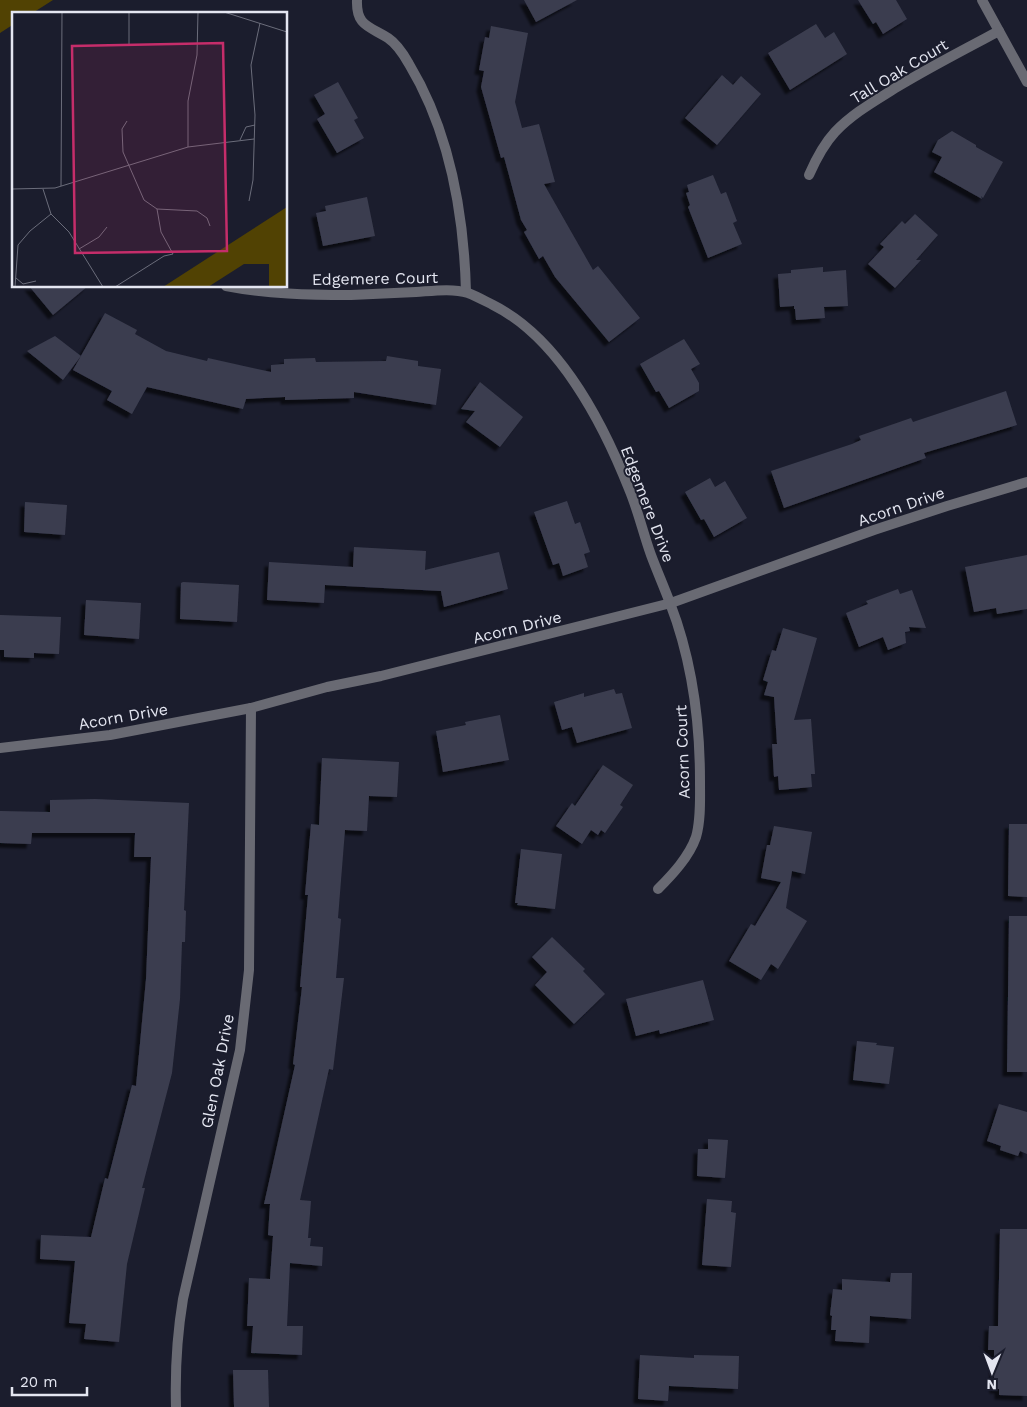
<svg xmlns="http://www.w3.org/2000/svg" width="1027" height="1407" font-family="'Work Sans',sans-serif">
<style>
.green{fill:#514203}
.building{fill:#3b3d4f;filter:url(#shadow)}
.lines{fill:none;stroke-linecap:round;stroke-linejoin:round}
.minor{stroke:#696a73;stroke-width:10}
.labels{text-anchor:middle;stroke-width:4;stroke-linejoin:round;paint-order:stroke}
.street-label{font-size:16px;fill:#e4e6f1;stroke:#1b1d2d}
.inset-road{fill:none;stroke:#6b6d7b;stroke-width:1}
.view{fill:#c52d6a;fill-opacity:0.15;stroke:#c52d6a;stroke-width:2.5}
.inset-edge{fill:none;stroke:#e4e6f1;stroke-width:2.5}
</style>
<defs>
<filter id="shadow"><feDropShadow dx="-4.5" dy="4.5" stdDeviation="1" flood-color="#0009"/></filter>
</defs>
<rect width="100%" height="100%" fill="#1b1d2d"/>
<polygon class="green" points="0,0 53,0 31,14 14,14 14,24 0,33"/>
<g class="building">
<polygon points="524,0 577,0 536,22"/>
<polygon points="858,0 896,0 907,19 883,34 876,22 873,24"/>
<polygon points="816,24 825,38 834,32 847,54 790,90 768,53"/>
<polygon points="491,26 528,33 515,102 522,128 539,124 555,182 544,184 593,270 598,266 640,318 609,342 555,277 543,256 539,259 524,232 527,230 521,220 504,157 501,158 481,87 484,71 479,70 485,37 489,38"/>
<polygon points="722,75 733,85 741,76 761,94 717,145 685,118"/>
<polygon points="338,82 358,118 354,120 364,138 337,153 317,119 325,114 314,95"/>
<polygon points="952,131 976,145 976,147 1003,162 983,198 981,196 982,199 934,172 942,157 932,152 938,140"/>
<polygon points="713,175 721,194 726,192 737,221 733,223 742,244 708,258 688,207 690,205 686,193 689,192 687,185"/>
<polygon points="367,197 375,236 323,246 316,213 326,211 325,206"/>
<polygon points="915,214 938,235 916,260 921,260 895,288 868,264 884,247 880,244 902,221 905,224"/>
<polygon points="823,267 823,272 846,270 848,306 824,307 825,318 796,320 795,309 794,309 794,306 780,307 778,274 791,273 791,270"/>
<polygon points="29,286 88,286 53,315"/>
<polygon points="105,313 137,330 135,334 166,351 207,361 208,358 271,372 271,365 284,364 284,359 315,358 316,362 386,361 387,356 418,361 418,366 441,369 436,405 354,392 354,398 285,400 285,397 246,399 243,409 147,387 132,414 107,400 112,391 73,370"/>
<polygon points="55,336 81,356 63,380 27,351"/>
<polygon points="684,339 700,364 691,369 699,383 699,391 669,408 659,391 656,392 640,364"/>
<polygon points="480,382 523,417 500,447 466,422 475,411 461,409"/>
<polygon points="1006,391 1017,425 924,453 926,458 784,508 771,471 852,444 861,440 859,436 911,418 913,422"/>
<polygon points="710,478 715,487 725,481 747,518 714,537 704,519 701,520 685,492"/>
<polygon points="567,501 575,524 580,522 590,552 584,554 588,567 563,576 559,563 553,565 534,512"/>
<polygon points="25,502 67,505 65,535 24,532"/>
<polygon points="354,547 426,551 425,570 499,552 508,589 444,607 441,591 325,585 324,603 267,600 269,562 353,567"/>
<polygon points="1027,555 1027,609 997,614 996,608 974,612 965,567"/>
<polygon points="183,582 239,585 237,622 180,619 181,583"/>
<polygon points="898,589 900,594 912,590 926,628 909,627 910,631 905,632 906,643 888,650 883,637 859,647 846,613 868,604 866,601"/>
<polygon points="86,600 141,603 139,639 84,635"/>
<polygon points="0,615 61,617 59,654 34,653 34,658 4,657 4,650 0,650"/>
<polygon points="783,628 817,638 794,720 811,719 815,774 811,774 812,787 779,790 778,776 774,777 772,744 777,744 774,697 764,695 768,682 763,680 772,650 776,651"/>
<polygon points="614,689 616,694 622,693 632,728 577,743 572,727 562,730 554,702 584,693 584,697"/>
<polygon points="500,715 509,760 443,772 436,731 466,725 465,722"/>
<polygon points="322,758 399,762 397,797 369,796 367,831 345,830 338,918 341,919 336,978 344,978 333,1070 329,1069 300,1200 311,1201 308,1238 311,1238 310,1246 323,1247 322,1266 290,1263 287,1326 303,1326 302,1355 251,1353 253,1326 247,1326 249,1278 270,1279 273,1236 268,1235 270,1204 264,1204 295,1065 293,1064 302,987 300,987 308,895 305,895 311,824 319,825"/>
<polygon points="603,765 633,785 620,805 623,807 605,833 601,830 598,835 591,830 582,844 556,826 572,803 575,806"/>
<polygon points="95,799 189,803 184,910 186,911 185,942 182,942 180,999 172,1073 142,1188 145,1188 127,1264 119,1342 84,1339 86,1324 69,1323 75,1261 40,1259 41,1235 91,1237 105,1178 108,1179 132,1085 136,1086 146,979 151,857 134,857 135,833 32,833 31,844 0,843 0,811 50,812 50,800"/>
<polygon points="1009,824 1027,824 1027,897 1008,896"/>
<polygon points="774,826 812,832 805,874 792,871 786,908 807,921 778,969 771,964 761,980 729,961 751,924 755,926 781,882 761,878 767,845 770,845"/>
<polygon points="521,849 562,854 555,909 517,905 518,903 515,903"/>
<polygon points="1009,916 1027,916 1027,1072 1007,1072"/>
<polygon points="552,937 585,969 583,971 605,994 574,1024 535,985 547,972 532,957"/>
<polygon points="703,980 714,1020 660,1034 659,1030 636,1036 626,999"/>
<polygon points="857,1041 877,1043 876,1045 894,1047 889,1084 853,1080"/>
<polygon points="999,1104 1027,1112 1027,1154 1020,1151 1018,1156 1000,1150 1001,1146 987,1141"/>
<polygon points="708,1139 728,1140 725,1178 697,1176 698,1149 708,1149"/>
<polygon points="707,1199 732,1201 731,1212 736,1213 731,1267 702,1265"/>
<polygon points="1000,1229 1027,1229 1027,1396 999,1395 999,1389 994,1389 994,1350 988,1350 989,1326 998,1326"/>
<polygon points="891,1273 912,1273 911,1319 870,1316 869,1343 835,1341 836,1330 831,1330 832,1316 830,1315 833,1289 842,1290 842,1279 890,1282"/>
<polygon points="640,1355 694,1358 694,1355 739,1356 738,1389 669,1386 668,1401 638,1399"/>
<polygon points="233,1370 268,1370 269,1407 234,1407"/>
</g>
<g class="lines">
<g class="minor">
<path d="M 357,0 C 356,26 369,26 388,38 C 397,44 404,55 409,64 C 450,132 464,214 466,292"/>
<polyline points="982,0 1027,82"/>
<path d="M 809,175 C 816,159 823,145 835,132 C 853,113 875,101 897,87 C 930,67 965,49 999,31"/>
<path d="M 226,286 C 267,294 309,295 351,295 C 373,294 395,293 416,292 C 432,291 452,288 468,293 C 476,296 485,301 493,305 C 559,338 603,423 629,489 C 638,510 643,533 651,555 C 657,571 664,587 670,603 C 692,660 700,720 700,781 C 700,799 701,820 696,837 C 689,857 672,875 658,889"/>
<polyline points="0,748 110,735 251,708 327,687 381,676 671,603 874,530 947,506 1027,482"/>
<path d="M 176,1407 C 175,1371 177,1335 183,1299 L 240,1050 L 249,970 L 251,708"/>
</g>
</g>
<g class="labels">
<g class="street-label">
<text transform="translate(899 71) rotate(-31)" y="6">Tall Oak Court</text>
<text transform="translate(375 278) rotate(-1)" y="6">Edgemere Court</text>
<text transform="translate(648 504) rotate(69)" y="6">Edgemere Drive</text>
<text transform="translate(901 506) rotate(-19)" y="6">Acorn Drive</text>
<text transform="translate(517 627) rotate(-14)" y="6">Acorn Drive</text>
<text transform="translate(123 716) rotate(-10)" y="6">Acorn Drive</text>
<text transform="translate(682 752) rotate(-92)" y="6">Acorn Court</text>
<text transform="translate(217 1071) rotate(-79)" y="6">Glen Oak Drive</text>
</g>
</g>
<g transform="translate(12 12)">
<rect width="275" height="275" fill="#1b1d2d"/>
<path d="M 275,195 L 275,275 L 257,275 L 257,252 L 232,252 L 196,275 L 151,275 Z" fill="#514203"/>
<path class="inset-road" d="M 212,0 L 275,20M 117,32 L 117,0M 115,109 L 110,117 L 111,140 L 132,188 L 145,197 L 185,199 L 195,206 L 198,214M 228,128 L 234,115 L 243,113M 176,135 L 176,89 L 185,43 L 186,0M 49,174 L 50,0M 0,177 L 43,176 L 176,135 L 242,127M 31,177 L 39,202 L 57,220 L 91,275M 237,189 L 241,168 L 243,103 L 239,53 L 248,11M 67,237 L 87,225 L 95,215M 4,266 L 11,272 L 24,269M 3,275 L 6,233 L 18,219 L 39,202M 103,275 L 152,244 L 161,242 L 149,220 L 145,197"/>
<path class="view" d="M 211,31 L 215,239 L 63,241 L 60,34 Z"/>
<rect width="275" height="275" class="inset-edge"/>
</g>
<g transform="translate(992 1372) rotate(181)" stroke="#1b1d2d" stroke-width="4" paint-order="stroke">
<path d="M0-4L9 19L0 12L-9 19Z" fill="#e4e6f1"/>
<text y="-8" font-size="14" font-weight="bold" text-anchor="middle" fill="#e4e6f1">N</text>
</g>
<path d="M12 1387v8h75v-8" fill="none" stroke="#e4e6f1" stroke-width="2.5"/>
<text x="20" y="1387" font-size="15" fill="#e4e6f1" stroke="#1b1d2d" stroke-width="4" paint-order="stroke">20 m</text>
</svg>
